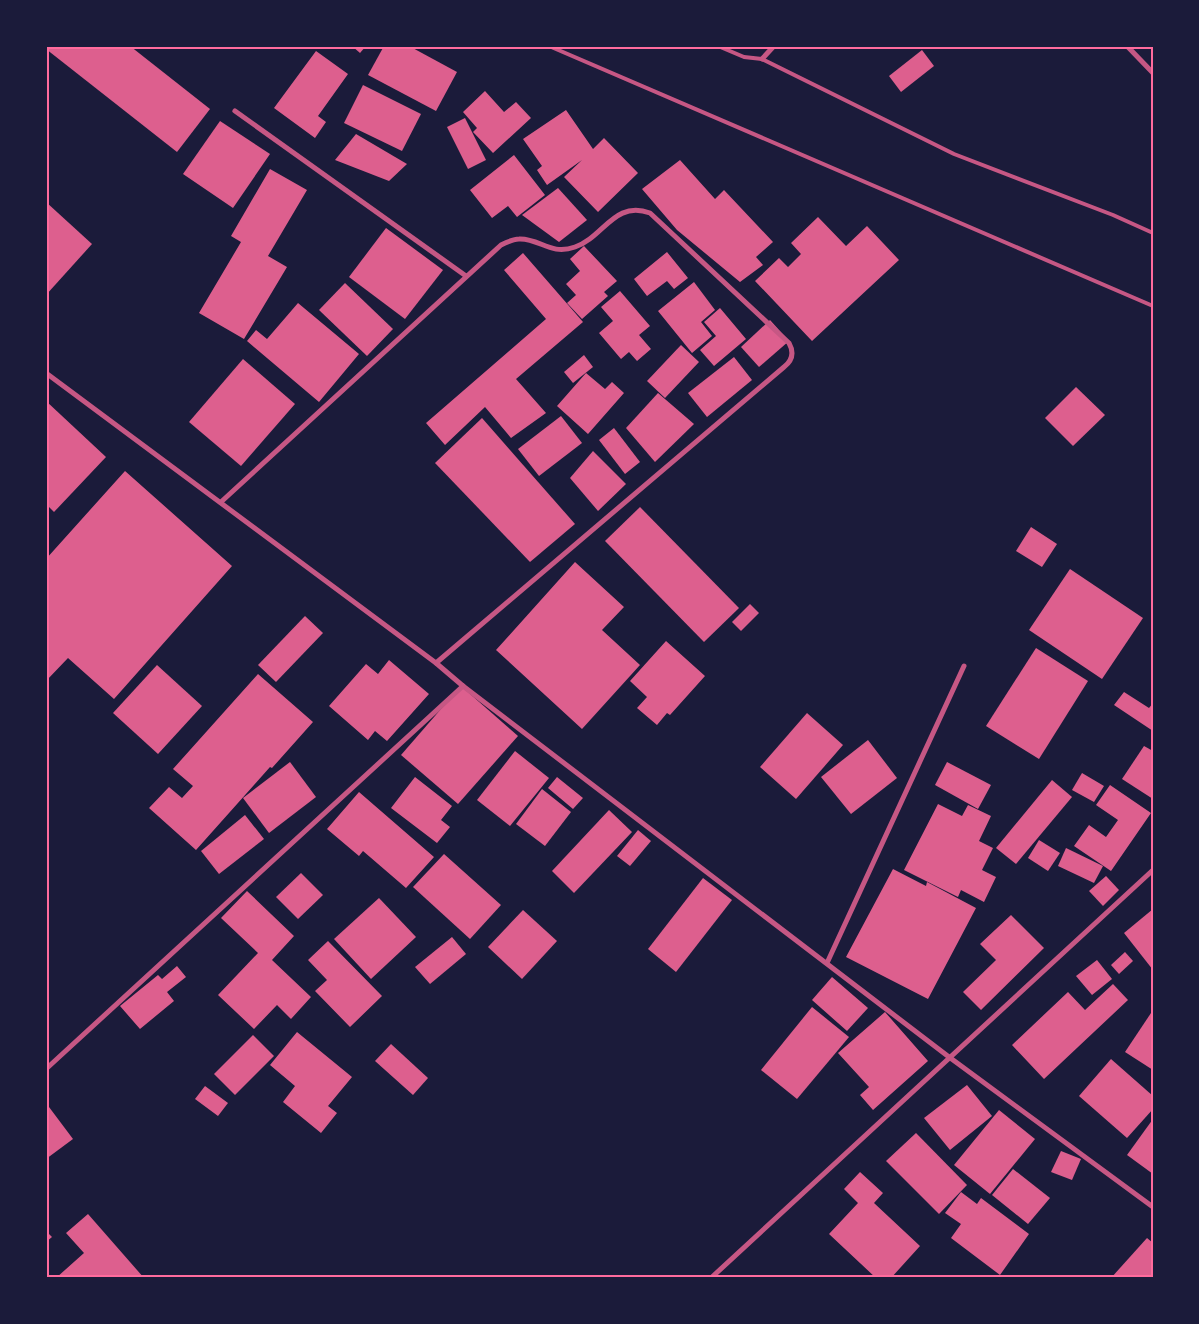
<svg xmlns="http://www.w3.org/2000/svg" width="1199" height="1324" font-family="'Nunito Sans',sans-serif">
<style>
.building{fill:#dd5f8e}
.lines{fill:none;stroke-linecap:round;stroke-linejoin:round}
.service{stroke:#c65784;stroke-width:4}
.minor{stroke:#c65784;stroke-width:5}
.neatline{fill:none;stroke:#ff6b9d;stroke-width:2}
</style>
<rect width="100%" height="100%" fill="#1b1b3a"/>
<g class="building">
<polygon points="46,46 130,46 210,109 177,152 46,49"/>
<polygon points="352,46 366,46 360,53"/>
<polygon points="384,46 409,46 457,72 436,111 368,75"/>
<polygon points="922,50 934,66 901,92 889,76"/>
<polygon points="316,51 348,74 318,116 326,122 315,138 274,108"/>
<polygon points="363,85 421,114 402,151 344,123"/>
<polygon points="485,91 504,112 516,102 531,118 493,153 473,132 477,128 463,112"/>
<polygon points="566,110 593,149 604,138 638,173 598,212 564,177 582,160 547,185 537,170 542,166 523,139"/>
<polygon points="465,118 486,160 468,169 447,127"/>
<polygon points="220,121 270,154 233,208 183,174"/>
<polygon points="356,134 407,164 389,181 335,160"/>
<polygon points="514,155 545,195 517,217 508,206 492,218 470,190"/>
<polygon points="680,160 715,199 724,190 773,242 756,257 763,265 740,282 677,230 642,189"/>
<polygon points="270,169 307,190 268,256 287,267 244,339 199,313 241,242 231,236"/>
<polygon points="558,188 587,220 559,242 522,215"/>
<polygon points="46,202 92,244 46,295"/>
<polygon points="818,217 846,246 867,226 899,260 812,341 755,281 779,258 788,267 801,254 791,243"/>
<polygon points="386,228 443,270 405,319 349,277"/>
<polygon points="584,246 617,281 604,292 608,296 582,319 567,303 576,295 566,284 580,271 570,259"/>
<polygon points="667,252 688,278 674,289 667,281 647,296 634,279"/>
<polygon points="523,253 583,322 516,379 546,413 511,438 485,407 445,445 426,423 546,319 504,270"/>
<polygon points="694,282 715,310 701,322 712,336 692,353 658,311"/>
<polygon points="345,283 393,329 367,356 319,310"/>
<polygon points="620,291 650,326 639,335 651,349 637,361 629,352 621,359 599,333 613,321 601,307"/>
<polygon points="298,303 359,354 319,402 247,341 256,330 267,339"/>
<polygon points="720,308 746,339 714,366 700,350 716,336 704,322"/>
<polygon points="770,320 789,341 759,367 741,347"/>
<polygon points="681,345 699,362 665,398 647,381"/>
<polygon points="584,355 593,367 573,383 564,372"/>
<polygon points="734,357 752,380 707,417 688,393"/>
<polygon points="243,359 295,404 241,466 189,422"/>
<polygon points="586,373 605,389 612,382 624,393 588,434 557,406"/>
<polygon points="1076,387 1105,415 1073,446 1045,418"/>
<polygon points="658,393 694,424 655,462 626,428"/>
<polygon points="46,401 106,457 54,512 46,504"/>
<polygon points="561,416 582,443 539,476 518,449"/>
<polygon points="482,418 575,524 530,562 435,463"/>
<polygon points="614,428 640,462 625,474 599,440"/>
<polygon points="593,451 626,484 598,511 570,478"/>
<polygon points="125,471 232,566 114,699 68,658 46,681 46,559"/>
<polygon points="640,507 739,608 704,642 605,541"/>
<polygon points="1031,527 1057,544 1042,567 1016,551"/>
<polygon points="575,562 624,607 602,630 640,665 582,729 496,650"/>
<polygon points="1070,569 1143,618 1102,679 1029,630"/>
<polygon points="750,604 759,613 741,631 732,622"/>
<polygon points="305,616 323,633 276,682 258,665"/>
<polygon points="666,641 705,676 670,715 667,713 657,725 637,708 647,697 630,681"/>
<polygon points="1036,648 1088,681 1039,759 986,726"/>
<polygon points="389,660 429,694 387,741 375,731 368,740 329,706 366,664 378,674"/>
<polygon points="157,665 202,706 158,754 113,713"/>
<polygon points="258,674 313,722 272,768 270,767 196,850 149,808 169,787 182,798 193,786 173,769"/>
<polygon points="461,686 518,736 458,804 401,755"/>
<polygon points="1124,692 1149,708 1153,703 1153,731 1114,705"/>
<polygon points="807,713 843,745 796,799 760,767"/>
<polygon points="868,740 897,778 851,814 821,777"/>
<polygon points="1144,746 1153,751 1153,799 1122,779"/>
<polygon points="515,751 549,778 510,826 477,800"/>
<polygon points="290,762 316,797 269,833 243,798"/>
<polygon points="947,762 991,785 978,809 935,785"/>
<polygon points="1082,773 1104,786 1094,802 1072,790"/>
<polygon points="415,777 452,806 441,820 450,827 437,843 391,808"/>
<polygon points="557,777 583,798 573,809 548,788"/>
<polygon points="1052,780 1072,797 1016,864 996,848"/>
<polygon points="1110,785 1151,813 1111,871 1074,846 1089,825 1106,837 1118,820 1096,805"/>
<polygon points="542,789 571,812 545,846 516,824"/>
<polygon points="359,792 434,857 406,888 363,851 359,856 327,829"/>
<polygon points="938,804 962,816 968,805 991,816 979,841 993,848 982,870 996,877 984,902 961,890 958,897 904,870"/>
<polygon points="609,810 632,832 574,893 552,871"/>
<polygon points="245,815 264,839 219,874 201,851"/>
<polygon points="638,830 651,841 630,866 617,856"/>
<polygon points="1039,840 1060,853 1048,871 1028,858"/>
<polygon points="1066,848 1103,866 1094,883 1058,866"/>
<polygon points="444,854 501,905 470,939 413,887"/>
<polygon points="893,869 926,886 927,882 976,908 928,999 846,957"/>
<polygon points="301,873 323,895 298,919 276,897"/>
<polygon points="1106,876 1119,890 1103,906 1089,891"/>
<polygon points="703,878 732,900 676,972 648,949"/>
<polygon points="247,891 294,936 272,960 311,997 291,1019 277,1005 254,1029 218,995 258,953 221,918"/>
<polygon points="379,898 416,937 371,979 334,939"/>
<polygon points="1153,909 1153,970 1124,933"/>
<polygon points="523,910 557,941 522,979 488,947"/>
<polygon points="1011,915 1044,948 981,1010 963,992 996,960 980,944"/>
<polygon points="452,937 466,954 430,984 415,967"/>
<polygon points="328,941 382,996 350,1027 315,991 327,980 308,960"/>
<polygon points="1125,952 1133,961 1119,974 1111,965"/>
<polygon points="1097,960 1112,979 1092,995 1076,976"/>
<polygon points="177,966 186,977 167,992 174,1001 140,1029 120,1006 158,975 162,979"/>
<polygon points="832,977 868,1008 847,1031 812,1000"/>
<polygon points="1113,984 1128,1000 1044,1079 1012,1045 1068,992 1085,1010"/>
<polygon points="812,1007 849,1037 797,1099 761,1070"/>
<polygon points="1153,1010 1153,1070 1125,1052"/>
<polygon points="885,1012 928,1061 873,1110 860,1095 869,1087 838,1053"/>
<polygon points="297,1032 352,1077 328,1106 337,1113 321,1133 283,1102 295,1086 270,1065"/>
<polygon points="253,1035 274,1056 235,1095 214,1074"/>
<polygon points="391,1044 428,1078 413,1095 375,1061"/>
<polygon points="1111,1059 1153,1096 1153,1109 1127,1138 1079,1096"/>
<polygon points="967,1085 992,1116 950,1150 924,1118"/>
<polygon points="205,1086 228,1103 218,1116 195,1099"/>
<polygon points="46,1103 73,1139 46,1159"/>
<polygon points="999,1110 1035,1139 990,1194 954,1165"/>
<polygon points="1153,1119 1153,1174 1127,1155"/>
<polygon points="916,1133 967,1185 939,1214 886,1161"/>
<polygon points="1061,1151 1081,1159 1072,1180 1051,1172"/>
<polygon points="1013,1169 1050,1198 1028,1224 992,1195"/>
<polygon points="860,1172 883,1193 874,1203 920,1246 891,1278 876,1278 829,1234 858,1203 844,1189"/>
<polygon points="961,1192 977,1204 981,1198 1029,1234 1000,1275 951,1238 961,1224 945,1213"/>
<polygon points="88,1214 144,1278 56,1278 84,1253 66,1233"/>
<polygon points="46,1231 52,1237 46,1242"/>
<polygon points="1147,1238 1153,1243 1153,1278 1111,1278"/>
</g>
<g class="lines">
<g class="service">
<polyline points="549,46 1153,306"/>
<polyline points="718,46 744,57 762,59 954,154 1113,215 1153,233"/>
</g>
<g class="minor">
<polyline points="1127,46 1153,73"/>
<polyline points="762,59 774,46"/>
<polyline points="235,111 466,276"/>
<polyline points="46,373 436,663 463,686 949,1057 1153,1207"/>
<path d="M 221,502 L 501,245 C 507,242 513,239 519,239 C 540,238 550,256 575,247 C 604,237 614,200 650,213 L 789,343 C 794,352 793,360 784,367 L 436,663"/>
<polyline points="827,963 964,666"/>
<polyline points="46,1069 463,686"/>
<polyline points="711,1278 1153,870"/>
</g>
</g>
<rect width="1199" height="1324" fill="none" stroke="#1b1b3a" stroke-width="95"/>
<rect x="48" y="48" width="1104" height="1228" class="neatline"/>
</svg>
